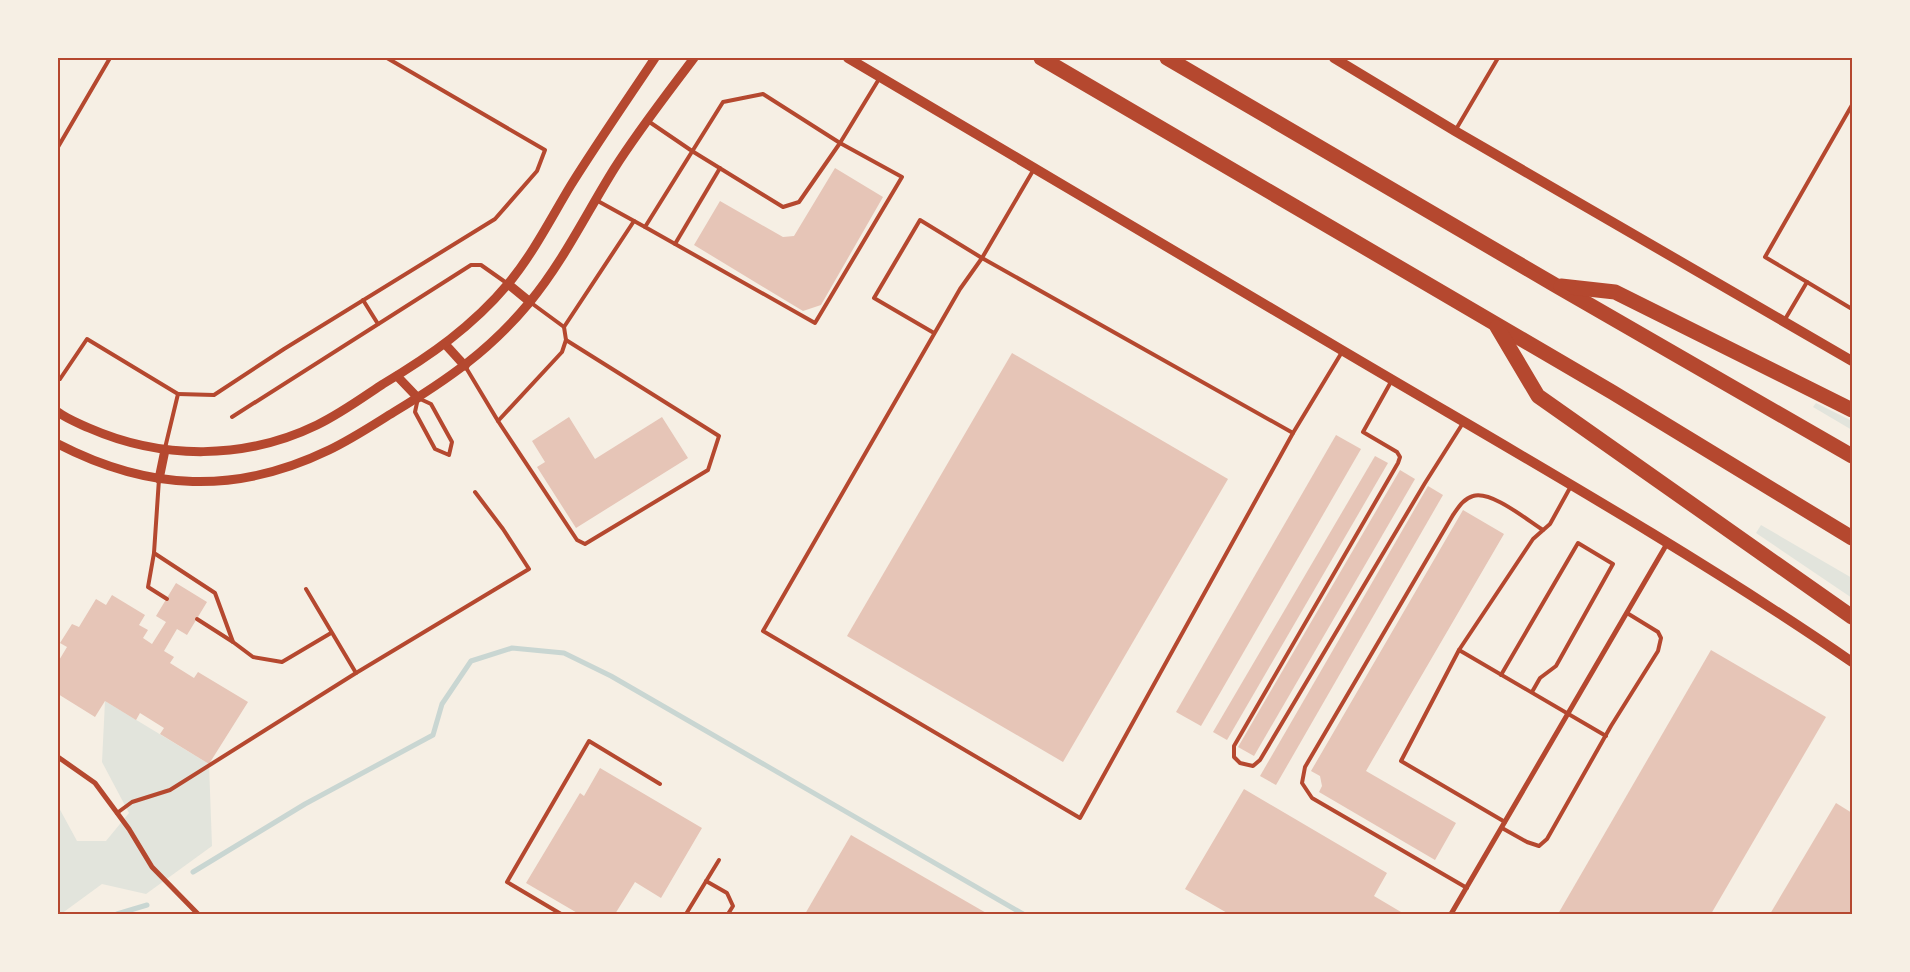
<svg xmlns="http://www.w3.org/2000/svg" width="1910" height="972" font-family="'Source Sans 3',sans-serif">
<style>
.green{fill:#e2e4dc}
.lines{fill:none;stroke-linecap:round;stroke-linejoin:round}
.stream{stroke:#c9d6d2;stroke-width:5}
.building{fill:#e6c5b7}
.service{stroke:#b5482f;stroke-width:4}
.minor{stroke:#b5482f;stroke-width:5}
.tertiary{stroke:#b5482f;stroke-width:9}
.secondary{stroke:#b5482f;stroke-width:10}
.motorway{stroke:#b5482f;stroke-width:15}
.neatline{fill:none;stroke:#b5482f;stroke-width:2}
</style>
<rect width="100%" height="100%" fill="#f6efe4"/>
<g class="green">
<polygon points="1816,403 1852,421 1852,430 1813,407"/>
<polygon points="1761,525 1852,578 1852,598 1756,533"/>
<polygon points="105,701 209,764 212,846 146,894 102,884 61,914 58,914 58,806 77,841 106,841 129,813 102,762"/>
</g>
<g class="lines">
<g class="stream">
<polyline points="193,872 305,804 433,735 442,704 471,661 512,648 564,653 611,676 1023,914"/>
<polyline points="117,914 147,905"/>
</g>
</g>
<g class="building">
<polygon points="835,168 883,197 821,305 803,311 694,245 720,201 783,237 794,236"/>
<polygon points="1012,353 1228,479 1063,762 847,636"/>
<polygon points="569,417 595,459 662,417 688,458 576,528 537,467 545,462 532,441"/>
<polygon points="1336,435 1361,449 1201,726 1176,712"/>
<polygon points="1375,456 1388,463 1227,740 1213,732"/>
<polygon points="1400,470 1415,479 1254,756 1238,747"/>
<polygon points="1428,486 1443,495 1276,785 1260,776"/>
<polygon points="1463,510 1504,534 1366,771 1456,823 1435,860 1319,792 1322,786 1320,776 1311,771"/>
<polygon points="176,583 207,602 187,635 177,629 164,651 174,657 170,663 194,678 198,672 248,702 209,764 160,734 164,728 140,713 136,720 105,701 95,717 58,694 58,662 67,647 60,643 72,624 79,627 96,599 106,605 112,595 145,615 139,625 148,630 143,638 152,644 166,622 156,616"/>
<polygon points="1711,650 1826,717 1711,914 1558,914"/>
<polygon points="600,768 702,828 661,898 635,882 615,914 579,914 526,883 580,793 584,796"/>
<polygon points="1244,789 1387,873 1374,896 1401,912 1399,914 1229,914 1185,889"/>
<polygon points="1836,803 1852,813 1852,914 1770,914"/>
<polygon points="851,835 988,914 805,914"/>
</g>
<g class="lines">
<g class="service">
<polyline points="648,121 692,151 783,207 799,202 840,143 902,177 815,323 645,227 723,102 763,94 840,143 879,79"/>
<polyline points="1455,131 1498,58"/>
<polyline points="58,147 110,58"/>
<polyline points="1034,169 982,258 1293,433 1342,352"/>
<polyline points="596,200 645,227"/>
<polyline points="675,244 720,168"/>
<polyline points="1807,282 1852,309"/>
<polyline points="363,300 378,324"/>
<polyline points="1784,321 1807,282 1765,257 1852,105"/>
<polyline points="564,327 634,221"/>
<polyline points="934,333 874,298 920,220 982,258 960,289 763,631 1080,818 1293,433"/>
<polyline points="465,366 498,421 577,540 585,544 708,470 719,436 566,340"/>
<polyline points="58,377 60,379 87,339 178,394 165,448"/>
<polyline points="1392,380 1363,432 1397,452 1400,457 1398,463 1234,746 1234,757 1240,763 1253,766 1260,760 1425,483 1463,423"/>
<polyline points="178,394 214,395 284,349 495,219 537,171 545,150 387,58"/>
<polygon points="418,398 431,404 452,442 449,455 435,449 415,412"/>
<polyline points="232,417 471,265 481,265 508,284"/>
<polyline points="498,421 562,352 566,340 564,327 530,302"/>
<polyline points="159,479 154,553 215,593 233,642 253,657 282,662 331,633"/>
<polyline points="154,553 148,587 167,599"/>
<polyline points="306,589 356,673 529,569 503,529 475,492"/>
<polyline points="197,619 233,642"/>
<polyline points="1459,650 1533,539 1550,524 1571,486"/>
<polyline points="1501,675 1578,543 1613,564 1556,666 1540,678 1532,692"/>
<polyline points="117,813 132,802 170,790 356,673"/>
<polyline points="1505,822 1401,761 1459,650 1606,736"/>
<polyline points="1502,828 1527,842 1539,846 1547,839 1611,726 1658,651 1661,638 1658,632 1627,613"/>
<polyline points="706,881 727,893 733,906 728,914"/>
<path d="M 1467,888 L 1312,798 L 1302,783 L 1305,767 L 1453,515 C 1458,508 1463,499 1473,496 C 1491,490 1527,520 1543,530"/>
<polyline points="561,914 507,882 589,741 660,784"/>
<polyline points="686,914 719,860"/>
</g>
<g class="minor">
<polyline points="58,757 95,783 129,829 152,867 198,914"/>
<polyline points="1451,914 1668,542"/>
</g>
<g class="tertiary">
<polyline points="508,284 530,302"/>
<polyline points="445,344 465,366"/>
<polyline points="397,376 418,398"/>
<path d="M 58,412 C 67,419 78,423 89,428 C 162,460 245,460 317,425 C 340,414 362,398 383,384 C 430,356 473,326 508,284 C 533,254 551,218 571,185 C 598,142 627,100 655,58"/>
<path d="M 58,444 C 149,491 236,495 329,450 C 352,439 373,425 394,412 C 447,380 489,351 529,303 C 563,262 586,214 614,169 C 638,131 667,94 694,58"/>
<polyline points="159,479 165,450"/>
</g>
<g class="secondary">
<path d="M 848,58 C 1014,155 1179,255 1345,352 C 1516,453 1689,550 1852,662"/>
<polyline points="1334,58 1455,131 1852,361"/>
</g>
<g class="motorway">
<polyline points="1041,58 1612,392 1852,538"/>
<polyline points="1167,58 1555,285 1852,456"/>
<polyline points="1561,286 1615,292 1852,410"/>
<polyline points="1497,327 1538,396 1852,617"/>
</g>
</g>
<rect width="1910" height="972" fill="none" stroke="#f6efe4" stroke-width="118"/>
<rect x="59" y="59" width="1792" height="854" class="neatline"/>
</svg>
